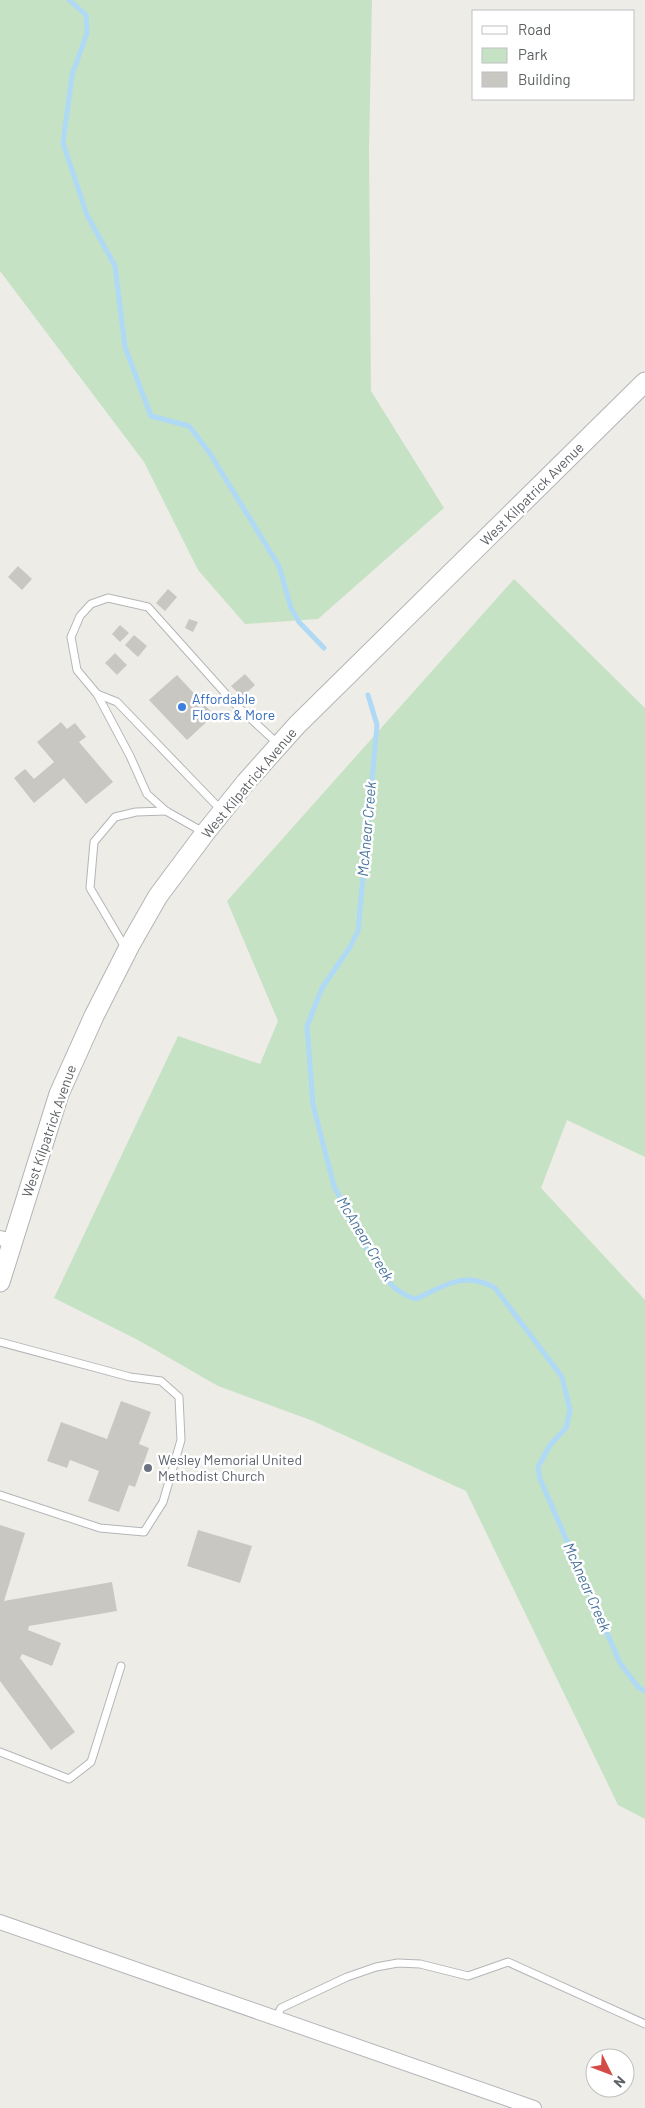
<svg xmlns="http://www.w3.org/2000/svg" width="645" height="2108" font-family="Barlow,sans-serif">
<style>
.green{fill:#c6e2c5}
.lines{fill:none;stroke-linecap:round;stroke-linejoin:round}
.stream{stroke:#afd9f5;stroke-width:5}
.building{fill:#c9c7c2}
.service-casing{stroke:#b3b6b9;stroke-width:9}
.minor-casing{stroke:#b3b6b9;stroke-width:16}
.secondary-casing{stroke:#b2b5b8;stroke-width:21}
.service{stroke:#fff;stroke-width:7}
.minor{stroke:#fff;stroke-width:14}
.secondary{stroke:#fff;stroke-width:19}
.shop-dot{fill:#3f7fe0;stroke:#fff;stroke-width:2}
.worship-dot{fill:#6b7280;stroke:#fff;stroke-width:2}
.labels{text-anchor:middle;stroke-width:5;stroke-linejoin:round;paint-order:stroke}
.street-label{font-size:14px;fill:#5d6164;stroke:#fff}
.shop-label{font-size:14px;fill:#366cbe;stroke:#fff;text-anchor:start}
.worship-label{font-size:14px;fill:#5b616d;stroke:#fff;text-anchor:start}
.water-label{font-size:15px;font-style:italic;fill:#4a759c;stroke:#fff}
</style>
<rect width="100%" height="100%" fill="#eeece6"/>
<g class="green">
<polygon points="0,0 372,0 369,149 371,391 444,508 318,619 245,624 198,570 144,462 0,271"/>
<polygon points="514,579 645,708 645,1157 567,1120 541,1188 645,1300 645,1819 618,1805 466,1491 313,1421 218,1386 138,1340 54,1298 178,1036 260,1064 278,1021 227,901"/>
</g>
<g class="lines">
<g class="stream">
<polyline points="69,0 86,15 87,33 72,75 63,143 87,215 115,266 125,347 151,416 189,426 209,452 279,566 291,608 299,622 324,648"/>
<path d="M 368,695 L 377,725 L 358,931 L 350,947 L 322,988 L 307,1026 L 313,1105 L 334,1186 L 367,1249 L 393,1287 L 407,1296 L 416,1299 C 444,1286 464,1270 495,1288 L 562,1377 L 570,1410 L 566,1428 L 550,1445 L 538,1467 L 540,1479 L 620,1663 L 638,1687 L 645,1691"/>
</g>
</g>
<g class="building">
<polygon points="18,566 32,579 22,590 8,577"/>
<polygon points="168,589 177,597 165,611 156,603"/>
<polygon points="189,619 198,622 193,632 185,628"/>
<polygon points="120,625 129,633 120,642 112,634"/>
<polygon points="134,635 147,646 138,657 125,645"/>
<polygon points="115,653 127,665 117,675 105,663"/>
<polygon points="245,674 255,685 242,697 231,686"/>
<polygon points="177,675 214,715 187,740 149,700"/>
<polygon points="61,722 67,729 75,723 86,737 79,742 113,782 86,804 64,778 34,803 14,778 25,769 34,779 54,762 37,742"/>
<polygon points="121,1401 151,1412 139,1444 149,1448 135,1487 129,1485 119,1512 88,1501 99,1471 70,1460 67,1468 47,1461 61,1422 107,1439"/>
<polygon points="0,1525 25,1533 4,1601 112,1582 117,1611 29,1626 28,1630 61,1643 52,1666 22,1654 20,1658 75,1732 51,1750 0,1681"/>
<polygon points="198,1530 252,1546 240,1583 187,1566"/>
</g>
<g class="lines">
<defs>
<g id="service">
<polyline points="97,694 130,756 147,794 166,811 205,833"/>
<polyline points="222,811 117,702 97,694 77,670 71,637 80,616 91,604 108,598 148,607 234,703 278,744"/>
<polyline points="126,949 90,888 94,842 115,817 136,812 166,811"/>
<polyline points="0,1342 130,1377 161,1381 179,1397 181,1440 163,1502 144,1532 100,1528 0,1495"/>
<polyline points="0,1752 69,1779 91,1762 121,1666"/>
<polyline points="276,2018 281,2008 347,1977 376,1967 398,1963 420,1964 468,1976 508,1962 645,2024"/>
</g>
<g id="minor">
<polyline points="0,1238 12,1241"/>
<polyline points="0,1922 534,2108"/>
</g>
<polyline id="secondary" points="0,1282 59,1094 94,1016 130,945 158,896 205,833 246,782 297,725 645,382"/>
</defs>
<use href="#service" class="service-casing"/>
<use href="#minor" class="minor-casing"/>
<use href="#secondary" class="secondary-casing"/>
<use href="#service" class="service"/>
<use href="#minor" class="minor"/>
<use href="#secondary" class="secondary"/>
</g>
<circle class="shop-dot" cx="182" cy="707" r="5"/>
<circle class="worship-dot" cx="148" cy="1468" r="5"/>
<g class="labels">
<g class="street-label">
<text transform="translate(532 494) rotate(-45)" y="5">West Kilpatrick Avenue</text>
<text transform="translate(249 783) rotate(-50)" y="5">West Kilpatrick Avenue</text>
<text transform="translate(49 1131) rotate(-71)" y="5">West Kilpatrick Avenue</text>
</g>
<g class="shop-label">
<text x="192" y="704">Affordable<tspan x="192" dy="16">Floors &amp; More</tspan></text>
</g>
<g class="worship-label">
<text x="158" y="1465">Wesley Memorial United<tspan x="158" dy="16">Methodist Church</tspan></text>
</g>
<g class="water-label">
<text transform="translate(367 829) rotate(-85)" y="5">McAnear Creek</text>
<text transform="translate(365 1239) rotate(59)" y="5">McAnear Creek</text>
<text transform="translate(587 1587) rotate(66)" y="5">McAnear Creek</text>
</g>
</g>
<rect x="472" y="10" width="162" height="90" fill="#ffffff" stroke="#bec0c1"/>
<rect x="482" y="26" width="25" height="8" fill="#ffffff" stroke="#bec0c1"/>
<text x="518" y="35" font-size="15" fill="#5d6164">Road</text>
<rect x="482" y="48" width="25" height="15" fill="#c6e2c5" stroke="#bec0c1"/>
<text x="518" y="60" font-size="15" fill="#5d6164">Park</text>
<rect x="482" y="72" width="25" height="15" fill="#c9c7c2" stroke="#bec0c1"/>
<text x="518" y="85" font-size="15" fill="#5d6164">Building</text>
<g transform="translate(610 2073) rotate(132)"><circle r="24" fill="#ffffff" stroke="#bec0c1"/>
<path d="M0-4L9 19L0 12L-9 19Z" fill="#d44b45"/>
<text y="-8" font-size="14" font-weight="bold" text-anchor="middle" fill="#5d6164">N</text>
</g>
</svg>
